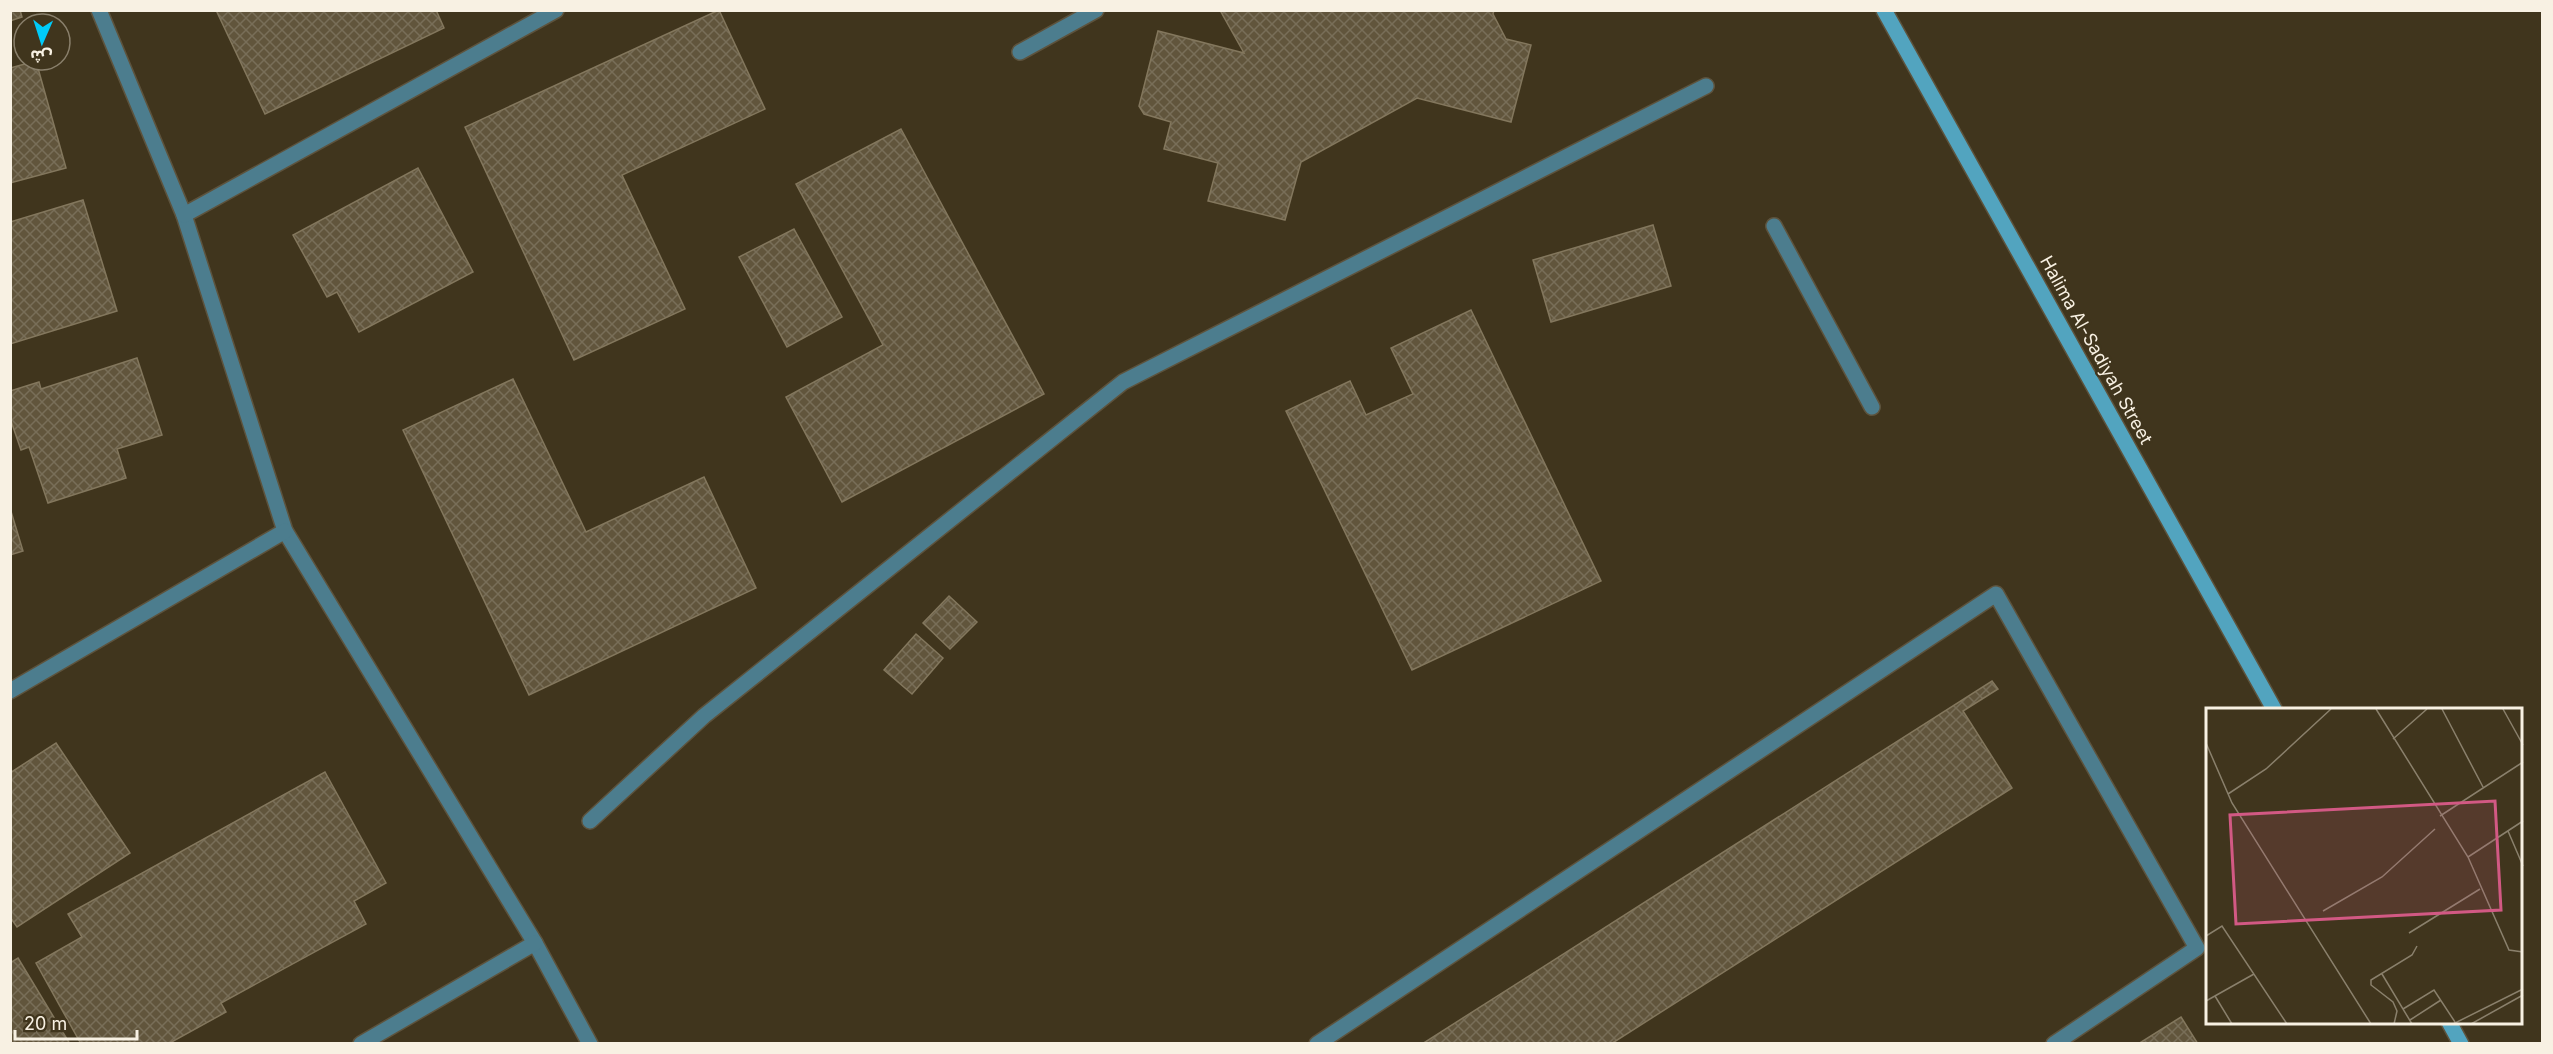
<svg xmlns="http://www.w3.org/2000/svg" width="2553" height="1054" font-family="Inter,'Noto Sans Arabic',sans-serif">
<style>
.building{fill:url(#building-cross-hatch);stroke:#83775d;stroke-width:1.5}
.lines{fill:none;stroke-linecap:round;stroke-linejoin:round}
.lane-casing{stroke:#5d533d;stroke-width:18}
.street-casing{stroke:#5d533d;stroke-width:18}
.secondary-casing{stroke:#5d533d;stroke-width:18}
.lane{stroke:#4c7d8e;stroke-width:15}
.street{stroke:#4c7d8e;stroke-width:15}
.secondary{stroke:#52a4bf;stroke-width:15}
.labels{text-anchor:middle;stroke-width:5;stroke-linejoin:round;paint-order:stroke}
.street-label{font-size:18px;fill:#f8f1e3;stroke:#40351d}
.inset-road{fill:none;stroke:#8a806c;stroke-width:1.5}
.view{fill:#d25984;fill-opacity:0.15;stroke:#d25984;stroke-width:3}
.inset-edge{fill:none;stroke:#f8f1e3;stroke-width:3}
</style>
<defs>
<pattern id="building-cross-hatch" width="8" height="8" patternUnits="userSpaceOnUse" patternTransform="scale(1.5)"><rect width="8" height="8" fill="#61553c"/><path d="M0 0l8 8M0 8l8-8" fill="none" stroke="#786e58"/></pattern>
</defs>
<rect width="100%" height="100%" fill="#40351d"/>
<g class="building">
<polygon points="10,10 20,10 22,17 10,21"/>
<polygon points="216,10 436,10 444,28 265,114"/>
<polygon points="719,10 765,109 622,175 685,309 574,360 465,127"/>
<polygon points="1224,10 1494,10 1493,14 1506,39 1531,45 1511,122 1417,98 1301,162 1285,220 1208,201 1218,163 1164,149 1171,122 1144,114 1139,106 1158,31 1244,53 1221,12"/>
<polygon points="36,61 66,168 10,183 10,68"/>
<polygon points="901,129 1044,394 842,502 786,397 883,345 796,184"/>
<polygon points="418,168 473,272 359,332 337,292 327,297 293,235"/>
<polygon points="83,200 117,311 10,344 10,222"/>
<polygon points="1653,225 1671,286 1551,322 1533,260"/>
<polygon points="794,229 842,317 787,347 739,257"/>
<polygon points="1471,310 1601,581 1412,670 1286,411 1350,381 1366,415 1413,394 1391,348"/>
<polygon points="137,358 162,435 117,449 126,478 48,503 29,447 21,450 10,418 10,391 39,382 41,389"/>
<polygon points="513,379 586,532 704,477 756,588 529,695 403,430"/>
<polygon points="10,508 23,551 10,555"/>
<polygon points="949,596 977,622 950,649 923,623"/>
<polygon points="916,634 943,658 912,694 884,670"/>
<polygon points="1992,681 1998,689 1963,711 2012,788 1611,1044 1422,1044"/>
<polygon points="56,743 130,853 17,927 10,917 10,773"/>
<polygon points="325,772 386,883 354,901 366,924 221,1003 226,1012 168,1044 81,1044 36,963 82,937 68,914"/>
<polygon points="18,958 70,1044 10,1044 10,963"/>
<polygon points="2181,1017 2198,1044 2138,1044"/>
</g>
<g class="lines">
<defs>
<g id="lane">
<polyline points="1020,52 1096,10"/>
<polyline points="1774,226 1872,407"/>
<polyline points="1317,1044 1996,594 2197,948 2054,1044"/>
</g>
<g id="street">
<polyline points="99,10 184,215 285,531 535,943 590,1044"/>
<polyline points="184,215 556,10"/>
<polyline points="10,691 285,531"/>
<polyline points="590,821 704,716 1123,382 1706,86"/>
<polyline points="361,1044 535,943"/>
</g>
<g id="secondary">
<polyline points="1884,10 2274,709"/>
<polyline points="2449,1022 2461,1044"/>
</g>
</defs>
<use href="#lane" class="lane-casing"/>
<use href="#street" class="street-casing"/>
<use href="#secondary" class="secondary-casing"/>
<use href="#lane" class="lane"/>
<use href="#street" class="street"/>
<use href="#secondary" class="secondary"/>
</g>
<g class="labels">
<g class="street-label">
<text transform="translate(2096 350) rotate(61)" y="6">Halima Al-Sadiyah Street</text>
</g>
</g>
<g transform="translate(2206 708)">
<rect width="316" height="316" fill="#40351d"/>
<path class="inset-road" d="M 170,1 L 262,149 L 303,242 L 317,244M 236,1 L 277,79M 297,1 L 317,37M 187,31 L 221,1M 0,35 L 26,95 L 165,316M 22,86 L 60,61 L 125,1M 234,108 L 317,54M 302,123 L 317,158M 262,149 L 317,113M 117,203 L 176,169 L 229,121M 203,225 L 274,181M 0,228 L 16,218 L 81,316M 176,266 L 206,316M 9,288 L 26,316M 0,293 L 48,266M 197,301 L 228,282 L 249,314M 204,312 L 235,292M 188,316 L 191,303 L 187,294 L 165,277 L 165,272 L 206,247 L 211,238M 247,316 L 317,281M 265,316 L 317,287"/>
<path class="view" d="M 289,93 L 295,202 L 30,216 L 24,107 Z"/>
<rect width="316" height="316" class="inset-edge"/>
</g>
<rect width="2553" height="1054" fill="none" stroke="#f8f1e3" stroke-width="24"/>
<g transform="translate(42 42) rotate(183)"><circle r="28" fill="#40351d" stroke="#8a806c" stroke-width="1.5"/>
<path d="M0-4.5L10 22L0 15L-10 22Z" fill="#00cbf9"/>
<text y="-9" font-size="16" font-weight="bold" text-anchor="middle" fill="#f8f1e3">ش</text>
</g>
<path d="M15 1030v9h122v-9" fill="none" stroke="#f8f1e3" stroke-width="3"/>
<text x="24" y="1030" font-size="18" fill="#f8f1e3" stroke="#40351d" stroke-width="4.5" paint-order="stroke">20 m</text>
</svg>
